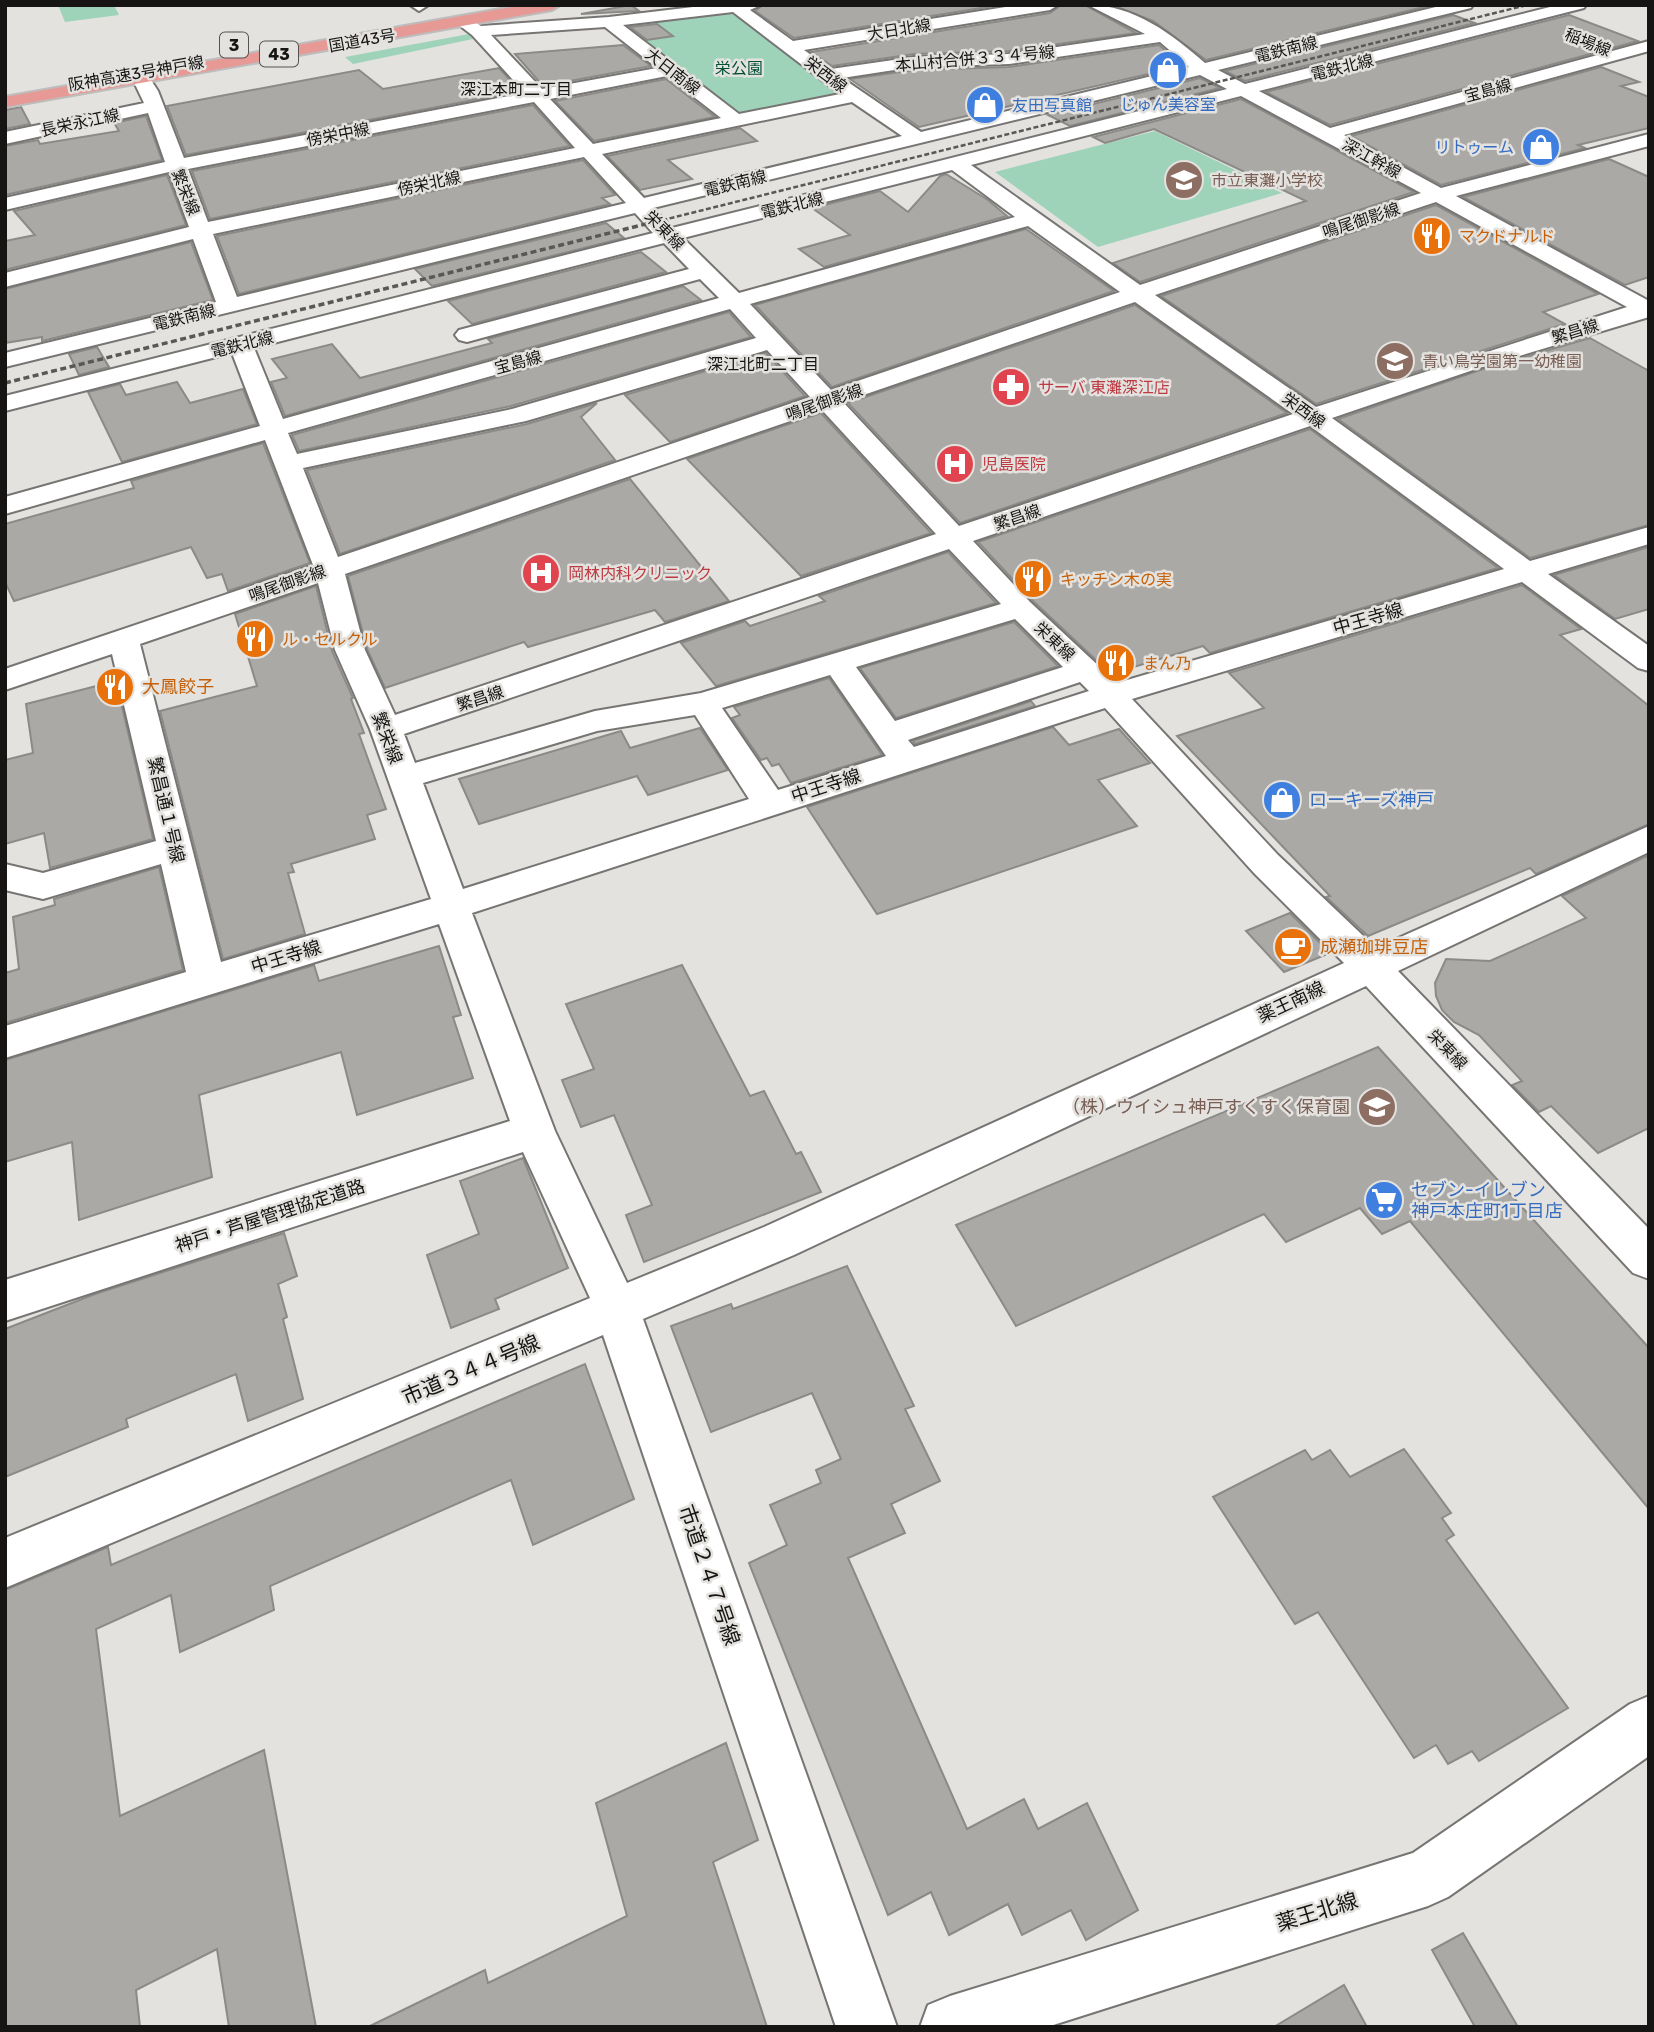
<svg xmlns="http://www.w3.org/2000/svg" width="1654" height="2032" font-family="Rubik,'Noto Sans JP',sans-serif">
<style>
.green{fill:#9ed3ba}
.building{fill:#aaa9a6;stroke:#8b8a87;stroke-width:2}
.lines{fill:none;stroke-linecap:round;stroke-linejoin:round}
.minor-casing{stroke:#777573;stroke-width:4}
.highway-casing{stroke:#bebdbd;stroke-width:4}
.minor{fill:#fff;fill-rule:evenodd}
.highway{fill:#e79a95;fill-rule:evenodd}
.rail-far1{stroke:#595856;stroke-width:2.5;stroke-dasharray:5 2.5;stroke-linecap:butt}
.rail{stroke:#595856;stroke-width:3.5;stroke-dasharray:6 3.5;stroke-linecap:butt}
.labels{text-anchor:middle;stroke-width:5;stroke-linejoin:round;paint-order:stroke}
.far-street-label{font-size:16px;fill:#161514;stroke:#e4e2df}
.shield{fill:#e4e2df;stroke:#545251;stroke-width:2}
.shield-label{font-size:16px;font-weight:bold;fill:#161514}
.far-park-label{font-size:16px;fill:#004f35;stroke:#e4e2df}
.far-neighbourhood-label{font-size:16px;fill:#161514;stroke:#e4e2df}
.far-shop-label{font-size:16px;fill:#366cbe;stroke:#e4e2df}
.far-education-label{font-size:16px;fill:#785e54;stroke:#e4e2df;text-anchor:start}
.far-food-label{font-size:16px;fill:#c56008;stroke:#e4e2df;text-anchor:start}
.far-health-label{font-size:16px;fill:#be3a42;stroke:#e4e2df;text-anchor:start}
.street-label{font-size:18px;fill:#161514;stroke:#e4e2df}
.food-label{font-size:18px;fill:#c56008;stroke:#e4e2df;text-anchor:start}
.shop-label{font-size:18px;fill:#366cbe;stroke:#e4e2df;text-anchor:start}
.education-label{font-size:18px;fill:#785e54;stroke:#e4e2df;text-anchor:end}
.near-street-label{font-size:21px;fill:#161514;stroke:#e4e2df}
</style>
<rect width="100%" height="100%" fill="#e4e2df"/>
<g class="green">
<polygon points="58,5 114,5 119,15 65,22"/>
<polygon points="723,13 736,15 840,92 837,97 738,117 620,24"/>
<polygon points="469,34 473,39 353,64 345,57"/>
<polygon points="1155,131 1282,193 1098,247 995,172"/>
</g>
<g class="building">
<polygon points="631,5 639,11 581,14"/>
<polygon points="763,5 1000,5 794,38 755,11"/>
<polygon points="1061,5 1085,5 1136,33 1009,51 914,54 832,66 811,52 1050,13"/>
<polygon points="1112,5 1425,5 1428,6 1206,60 1153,21"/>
<polygon points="1453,15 1475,23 1245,81 1225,71"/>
<polygon points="1569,15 1638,41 1330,125 1266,92"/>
<polygon points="657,24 673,36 647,40 630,27"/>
<polygon points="623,45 651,66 543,86 515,54"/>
<polygon points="1159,45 1183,66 919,127 850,79 914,70 1009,67"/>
<polygon points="1601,67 1639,82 1621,86 1649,97 1649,128 1578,145 1585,148 1441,185 1351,136"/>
<polygon points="499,68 520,91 186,155 167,106 359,70 383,89"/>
<polygon points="1200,78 1220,88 1070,126 1048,115"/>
<polygon points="666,79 715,117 594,141 555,101"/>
<polygon points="1241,99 1414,192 1140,282 1113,263 1306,201 1154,129 1105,143 1093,137"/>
<polygon points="533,105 570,146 210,219 192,171"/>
<polygon points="21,107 30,124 5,129 5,110"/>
<polygon points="146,116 162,160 5,195 5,146 38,140 40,144 119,131 114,123"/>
<polygon points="740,128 757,141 668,160 692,179 640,190 607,156"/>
<polygon points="1609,159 1649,177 1649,277 1625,285 1463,197"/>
<polygon points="583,160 615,195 602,198 610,204 239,294 217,236"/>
<polygon points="946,174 988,200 1007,216 824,267 799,249 850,235 812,208 880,191 908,212 940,176"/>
<polygon points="167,175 186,225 5,270 5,241 35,235 14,211"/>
<polygon points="1436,205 1598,294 1543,312 1565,324 1316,404 1161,296"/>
<polygon points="606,223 624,238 432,286 415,269"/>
<polygon points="1026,229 1114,291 832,387 755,305"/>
<polygon points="191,242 213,300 42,341 42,337 5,343 5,289"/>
<polygon points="641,252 666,272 472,324 448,301"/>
<polygon points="683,286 701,300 285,416 271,382 287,378 272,359 332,344 360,378 492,343 488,339"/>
<polygon points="1135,305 1287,413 960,523 848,403"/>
<polygon points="729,312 751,337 511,406 299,451 292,435"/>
<polygon points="1590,338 1649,371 1649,525 1530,558 1338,419 1480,370"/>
<polygon points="97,347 109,367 79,375 69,354"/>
<polygon points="766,353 805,396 670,442 625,395"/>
<polygon points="177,382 190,403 243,389 257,424 122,462 88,392 120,384 126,395"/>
<polygon points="597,403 581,417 615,460 340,554 307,470 527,424"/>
<polygon points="821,413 931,533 801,576 687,459"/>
<polygon points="1310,429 1498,568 1210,653 1203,646 1111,674 1032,600 978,542"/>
<polygon points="263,443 310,563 228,591 222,574 207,578 191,547 14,601 5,582 5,524 134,488 131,481"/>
<polygon points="630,479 729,601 665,622 655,610 528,647 524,642 385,688 367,649 348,576"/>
<polygon points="1649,547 1649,609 1615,619 1554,575"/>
<polygon points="948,552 996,603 716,686 681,643 745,621 750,626 825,601 819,596"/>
<polygon points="1522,585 1581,629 1560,635 1649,706 1649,824 1536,874 1530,868 1368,936 1326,897 1330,896 1177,736 1264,708 1229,673"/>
<polygon points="316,586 332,651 353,698 351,699 364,733 359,734 386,809 367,815 375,839 291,864 294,872 288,873 305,934 223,959 160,711 257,686 235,614"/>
<polygon points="1014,622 1058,666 896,718 860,668"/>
<polygon points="829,678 882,755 791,783 779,764 772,766 767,758 761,760 732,718 740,715 734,707"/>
<polygon points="116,681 153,839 50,868 44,833 5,844 5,760 33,753 26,704"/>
<polygon points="1031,701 1035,706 915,744 913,741"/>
<polygon points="1053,727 1069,745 1119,729 1150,763 1098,780 1137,826 877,914 807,807"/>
<polygon points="700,728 728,770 648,795 637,776 479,824 459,779 621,731 630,748"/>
<polygon points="1649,855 1649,1128 1598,1153 1551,1106 1539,1112 1512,1085 1522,1081 1479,1035 1454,1022 1442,1010 1436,996 1435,983 1446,959 1490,961 1586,918 1562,896"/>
<polygon points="159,867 183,970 5,1023 5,973 19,969 13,917 55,905 54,899"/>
<polygon points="1290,913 1330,953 1284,972 1246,931"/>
<polygon points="439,946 461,1015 453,1017 473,1078 357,1115 341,1052 199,1095 212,1177 79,1220 72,1142 5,1162 5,1060 314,965 319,981"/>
<polygon points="682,965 750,1096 764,1091 796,1154 801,1152 821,1192 644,1262 626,1215 652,1205 614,1115 581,1127 562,1080 594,1069 566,1004"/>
<polygon points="1378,1047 1649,1348 1649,1509 1410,1221 1382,1234 1360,1208 1286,1242 1264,1214 1016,1326 956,1225"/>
<polygon points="523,1158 568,1268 495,1299 499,1309 451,1328 427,1255 479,1234 460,1181"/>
<polygon points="284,1233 297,1276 278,1284 287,1317 283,1319 303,1399 248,1421 236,1374 126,1419 128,1427 5,1477 5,1329 95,1294"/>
<polygon points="847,1266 914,1406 905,1409 940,1481 891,1504 905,1533 848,1558 967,1829 1024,1799 1038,1829 1087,1803 1138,1910 1086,1940 1071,1910 1022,1935 1008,1904 949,1935 931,1892 888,1915 749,1563 787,1545 770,1505 821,1483 816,1470 841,1459 812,1393 711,1432 671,1326 731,1304 733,1309"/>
<polygon points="585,1364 634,1499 533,1545 511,1480 270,1586 274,1610 180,1652 171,1595 96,1629 120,1816 264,1750 316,2027 229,2027 217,1949 136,1990 140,2027 5,2027 5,1590 108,1547 111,1565"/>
<polygon points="1404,1449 1451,1513 1442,1518 1454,1535 1446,1540 1568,1708 1479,1761 1472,1751 1448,1764 1436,1745 1414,1758 1318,1612 1295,1624 1213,1497 1305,1450 1312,1460 1330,1450 1350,1477"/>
<polygon points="726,1743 758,1840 713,1862 767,2027 368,2027 485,1970 488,1983 627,1916 596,1803"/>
<polygon points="1463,1933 1518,2027 1475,2027 1432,1950"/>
<polygon points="1344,1985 1367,2027 1274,2027"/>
</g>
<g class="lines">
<defs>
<g id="minor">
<polygon points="410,5 426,5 427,6 419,11"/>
<path d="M 710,5 L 761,5 L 750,10 L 793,41 L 1018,5 L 1058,5 L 1050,10 L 804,50 L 831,69 L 914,57 L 1009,54 L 1145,34 L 1088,5 C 1134,5 1172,34 1205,63 L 1444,5 L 1473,5 L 1471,8 L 1218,70 L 1245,84 L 1558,5 L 1586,5 L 1584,8 L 1259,91 L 1330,128 L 1649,41 L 1649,51 L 1344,135 L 1441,188 L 1649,134 L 1649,146 L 1456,196 L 1649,301 L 1649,317 L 1479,368 L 1332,418 L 1530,561 L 1649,527 L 1649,544 L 1548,574 L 1649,646 L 1649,671 L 1638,668 L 1522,582 L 1132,699 L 1278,855 L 1376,948 L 1649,826 L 1649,852 L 1398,971 L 1649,1229 L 1649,1279 L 1633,1273 L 1366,986 L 794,1255 L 643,1319 L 897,2027 L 836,2027 L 603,1335 L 5,1588 L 5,1538 L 590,1298 L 523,1152 L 5,1321 L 5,1280 L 510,1121 L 439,924 L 5,1058 L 5,1026 L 186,972 L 161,864 L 43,899 L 5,890 L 5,864 L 43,873 L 156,841 L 112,654 L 5,690 L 5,669 L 313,565 L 265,440 L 5,514 L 5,497 L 260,426 L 232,353 L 5,411 L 5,396 L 653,233 L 635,213 L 5,367 L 5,353 L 216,302 L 193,239 L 5,287 L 5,273 L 189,227 L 169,172 L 5,210 L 5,198 L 165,162 L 148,113 L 5,144 L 5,132 L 144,103 L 132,78 L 141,73 L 147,74 L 158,91 L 184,158 L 525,93 L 472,35 L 455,22 L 457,19 L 469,19 L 481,26 L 609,17 ZM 733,12 L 840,94 L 739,114 L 623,25 ZM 605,27 L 657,68 L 542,89 L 491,35 ZM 1160,42 L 1189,67 L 921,132 L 842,78 L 914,67 L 1009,64 ZM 1200,75 L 1227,89 L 672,228 L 653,208 ZM 667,76 L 721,118 L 593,144 L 550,99 ZM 1241,96 L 1421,193 L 1140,285 L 971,165 ZM 534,102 L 575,148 L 208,222 L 188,169 ZM 852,102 L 902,136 L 644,198 L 602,154 ZM 584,157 L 626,203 L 237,297 L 213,234 ZM 952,170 L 1015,217 L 739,293 L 683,238 ZM 1436,202 L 1627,307 L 1316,407 L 1155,295 ZM 1028,226 L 1120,292 L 831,390 L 750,304 ZM 664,243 L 689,269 L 459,330 L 455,335 L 459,340 L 467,342 L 700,279 L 719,298 L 283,419 L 254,348 ZM 1135,302 L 1293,414 L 959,526 L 843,402 ZM 730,309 L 756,338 L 512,409 L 297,454 L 288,433 ZM 767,350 L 810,397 L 338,557 L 303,468 L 526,421 ZM 822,410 L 936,534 L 395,715 L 365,650 L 345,574 ZM 1310,426 L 1504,569 L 1117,683 L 1030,602 L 973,541 ZM 949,549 L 1001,604 L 701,693 L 595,711 L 415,763 L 404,734 ZM 318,583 L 335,650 L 370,729 L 431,899 L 221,962 L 140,644 ZM 1015,619 L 1063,667 L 895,721 L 856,667 ZM 830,675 L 886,756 L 778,790 L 722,708 ZM 1080,682 L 1089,691 L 914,747 L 908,740 ZM 1105,708 L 1254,873 L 1344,963 L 764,1227 L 627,1283 L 555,1131 L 472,913 ZM 695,715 L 749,799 L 463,889 L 423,783 L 597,731 Z"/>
<polygon points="1649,1696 1649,1756 1448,1897 1428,1906 1047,2027 920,2027 928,2005 950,1996 1413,1853 1630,1704"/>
</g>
<polygon id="highway" points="523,5 560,5 552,10 5,107 5,97"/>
</defs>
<use href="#minor" class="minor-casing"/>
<use href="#highway" class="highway-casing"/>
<use href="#minor" class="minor"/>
<use href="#highway" class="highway"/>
<polyline class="rail-far1" points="655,222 1527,5"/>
<polyline class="rail" points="5,383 662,220"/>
</g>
<defs>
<symbol id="shop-disc" viewBox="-11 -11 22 22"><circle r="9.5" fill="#3f7fe0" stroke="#e4e2df"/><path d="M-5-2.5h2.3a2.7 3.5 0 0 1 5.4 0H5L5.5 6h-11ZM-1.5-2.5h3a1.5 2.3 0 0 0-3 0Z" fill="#fff"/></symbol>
<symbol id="school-disc" viewBox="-11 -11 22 22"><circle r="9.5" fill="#8d6e63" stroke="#e4e2df"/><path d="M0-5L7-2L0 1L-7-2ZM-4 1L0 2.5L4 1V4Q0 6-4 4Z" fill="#fff"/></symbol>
<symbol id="restaurant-disc" viewBox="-11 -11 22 22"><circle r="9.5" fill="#e8710a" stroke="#e4e2df"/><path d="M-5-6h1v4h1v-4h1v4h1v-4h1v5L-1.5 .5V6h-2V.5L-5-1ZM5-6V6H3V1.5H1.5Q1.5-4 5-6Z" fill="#fff"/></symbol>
<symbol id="pharmacy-disc" viewBox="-11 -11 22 22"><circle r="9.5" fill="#e0444e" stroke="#e4e2df"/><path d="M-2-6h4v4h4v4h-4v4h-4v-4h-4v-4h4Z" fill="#fff"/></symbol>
<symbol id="hospital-disc" viewBox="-11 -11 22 22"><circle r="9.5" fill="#e0444e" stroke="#e4e2df"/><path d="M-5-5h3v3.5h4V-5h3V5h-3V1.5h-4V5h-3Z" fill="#fff"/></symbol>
<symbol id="cafe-disc" viewBox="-11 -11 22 22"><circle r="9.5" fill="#e8710a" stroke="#e4e2df"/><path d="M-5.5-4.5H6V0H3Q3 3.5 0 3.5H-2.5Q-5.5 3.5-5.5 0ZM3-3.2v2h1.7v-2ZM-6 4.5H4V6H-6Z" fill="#fff"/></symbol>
<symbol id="supermarket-disc" viewBox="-11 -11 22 22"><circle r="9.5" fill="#3f7fe0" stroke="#e4e2df"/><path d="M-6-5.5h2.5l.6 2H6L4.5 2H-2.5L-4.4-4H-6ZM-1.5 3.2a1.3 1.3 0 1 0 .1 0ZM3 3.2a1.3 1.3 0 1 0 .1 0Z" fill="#fff"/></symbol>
</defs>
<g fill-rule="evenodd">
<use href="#shop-disc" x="1146" y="48" width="44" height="44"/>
<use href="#shop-disc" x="963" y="83" width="44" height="44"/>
<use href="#shop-disc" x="1519" y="125" width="44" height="44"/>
<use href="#school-disc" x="1162" y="158" width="44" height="44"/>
<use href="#restaurant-disc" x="1410" y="214" width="44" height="44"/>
<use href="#school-disc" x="1373" y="339" width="44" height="44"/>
<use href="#pharmacy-disc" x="989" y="365" width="44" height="44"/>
<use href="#hospital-disc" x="933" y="442" width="44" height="44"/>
<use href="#hospital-disc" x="519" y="551" width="44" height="44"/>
<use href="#restaurant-disc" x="1011" y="557" width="44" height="44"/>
<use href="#restaurant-disc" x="233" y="617" width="44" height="44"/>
<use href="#restaurant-disc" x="1094" y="641" width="44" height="44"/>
<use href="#restaurant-disc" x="93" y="665" width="44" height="44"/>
<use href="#shop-disc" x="1260" y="778" width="44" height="44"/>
<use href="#cafe-disc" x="1271" y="925" width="44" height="44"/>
<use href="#school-disc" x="1355" y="1085" width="44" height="44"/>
<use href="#supermarket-disc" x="1362" y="1178" width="44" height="44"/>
</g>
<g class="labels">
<g class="far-street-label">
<text transform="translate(899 29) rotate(-9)" y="6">大日北線</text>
<text transform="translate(362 40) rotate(-10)" y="6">国道43号</text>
<text transform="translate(1588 42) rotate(22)" y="6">稲場線</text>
<text transform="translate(1286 49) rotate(-14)" y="6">電鉄南線</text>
<text transform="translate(975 58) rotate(-5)" y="6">本山村合併３３４号線</text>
<text transform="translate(1342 67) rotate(-14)" y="6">電鉄北線</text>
<text transform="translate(673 71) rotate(38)" y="6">大日南線</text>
<text transform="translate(136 73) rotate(-10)" y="6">阪神高速3号神戸線</text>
<text transform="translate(826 74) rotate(37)" y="6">栄西線</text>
<text transform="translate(1488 90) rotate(-15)" y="6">宝島線</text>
<text transform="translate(80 122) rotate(-12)" y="6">長栄永江線</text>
<text transform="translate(338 134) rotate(-11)" y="6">傍栄中線</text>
<text transform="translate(1372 158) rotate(29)" y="6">深江幹線</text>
<text transform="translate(429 183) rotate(-12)" y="6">傍栄北線</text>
<text transform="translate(735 183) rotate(-14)" y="6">電鉄南線</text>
<text transform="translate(186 192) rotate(68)" y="6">繁栄線</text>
<text transform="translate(792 205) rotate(-14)" y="6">電鉄北線</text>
<text transform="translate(1361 220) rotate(-18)" y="6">鳴尾御影線</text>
<text transform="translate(665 230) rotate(45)" y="6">栄東線</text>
<text transform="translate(184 317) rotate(-14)" y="6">電鉄南線</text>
<text transform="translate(1575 331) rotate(-17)" y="6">繁昌線</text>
<text transform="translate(242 344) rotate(-14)" y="6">電鉄北線</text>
<text transform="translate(518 362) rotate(-15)" y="6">宝島線</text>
<text transform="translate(824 402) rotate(-19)" y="6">鳴尾御影線</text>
<text transform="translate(1304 410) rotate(36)" y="6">栄西線</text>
<text transform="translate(1017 517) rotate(-19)" y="6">繁昌線</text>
<text transform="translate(287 583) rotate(-19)" y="6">鳴尾御影線</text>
<text transform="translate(1055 641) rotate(43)" y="6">栄東線</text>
<text transform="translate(480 698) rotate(-18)" y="6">繁昌線</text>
<text transform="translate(1448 1049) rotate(46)" y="6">栄東線</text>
</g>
<g class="shield">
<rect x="220" y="32.5" width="28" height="25" rx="5"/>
<rect x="260" y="41.5" width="38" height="25" rx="5"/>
</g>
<g class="shield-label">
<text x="234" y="51">3</text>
<text x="279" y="60">43</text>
</g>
<g class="far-park-label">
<text x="739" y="74">栄公園</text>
</g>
<g class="far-neighbourhood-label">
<text x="516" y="95">深江本町二丁目</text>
<text x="763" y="370">深江北町二丁目</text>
</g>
<g class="far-shop-label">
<text x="1168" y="110">じゅん美容室</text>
<text x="1012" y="111" text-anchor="start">友田写真館</text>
<text x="1514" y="153" text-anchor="end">リトゥーム</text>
</g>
<g class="far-education-label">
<text x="1211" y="186">市立東灘小学校</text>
<text x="1422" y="367">青い鳥学園第一幼稚園</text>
</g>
<g class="far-food-label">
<text x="1459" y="242">マクドナルド</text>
<text x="1060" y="585">キッチン木の実</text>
<text x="282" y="645">ル・セルクル</text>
<text x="1143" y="669">まん乃</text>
</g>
<g class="far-health-label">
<text x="1038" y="393">サーバ 東灘深江店</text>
<text x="982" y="470">児島医院</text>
<text x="568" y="579">岡林内科クリニック</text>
</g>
<g class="street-label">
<text transform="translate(1368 619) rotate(-16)" y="6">中王寺線</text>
<text transform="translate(387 738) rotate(69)" y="6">繁栄線</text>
<text transform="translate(826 786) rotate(-18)" y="6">中王寺線</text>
<text transform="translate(166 810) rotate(77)" y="6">繁昌通１号線</text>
<text transform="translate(286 957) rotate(-17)" y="6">中王寺線</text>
<text transform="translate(1291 1002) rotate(-25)" y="6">薬王南線</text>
<text transform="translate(270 1216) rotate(-18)" y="6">神戸・芦屋管理協定道路</text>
</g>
<g class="food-label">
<text x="142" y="693">大鳳餃子</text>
<text x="1320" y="953">成瀬珈琲豆店</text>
</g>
<g class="shop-label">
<text x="1309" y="806">ローキーズ神戸</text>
<text x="1411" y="1196">セブン-イレブン<tspan x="1411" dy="21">神戸本庄町1丁目店</tspan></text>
</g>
<g class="education-label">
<text x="1350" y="1113">（株）ウイシュ神戸すくすく保育園</text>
</g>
<g class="near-street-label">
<text transform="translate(471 1370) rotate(-23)" y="7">市道３４４号線</text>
<text transform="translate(709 1575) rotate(71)" y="7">市道２４７号線</text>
<text transform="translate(1317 1912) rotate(-17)" y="7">薬王北線</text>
</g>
</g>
<rect width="1654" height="2032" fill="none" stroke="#161514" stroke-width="14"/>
</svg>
